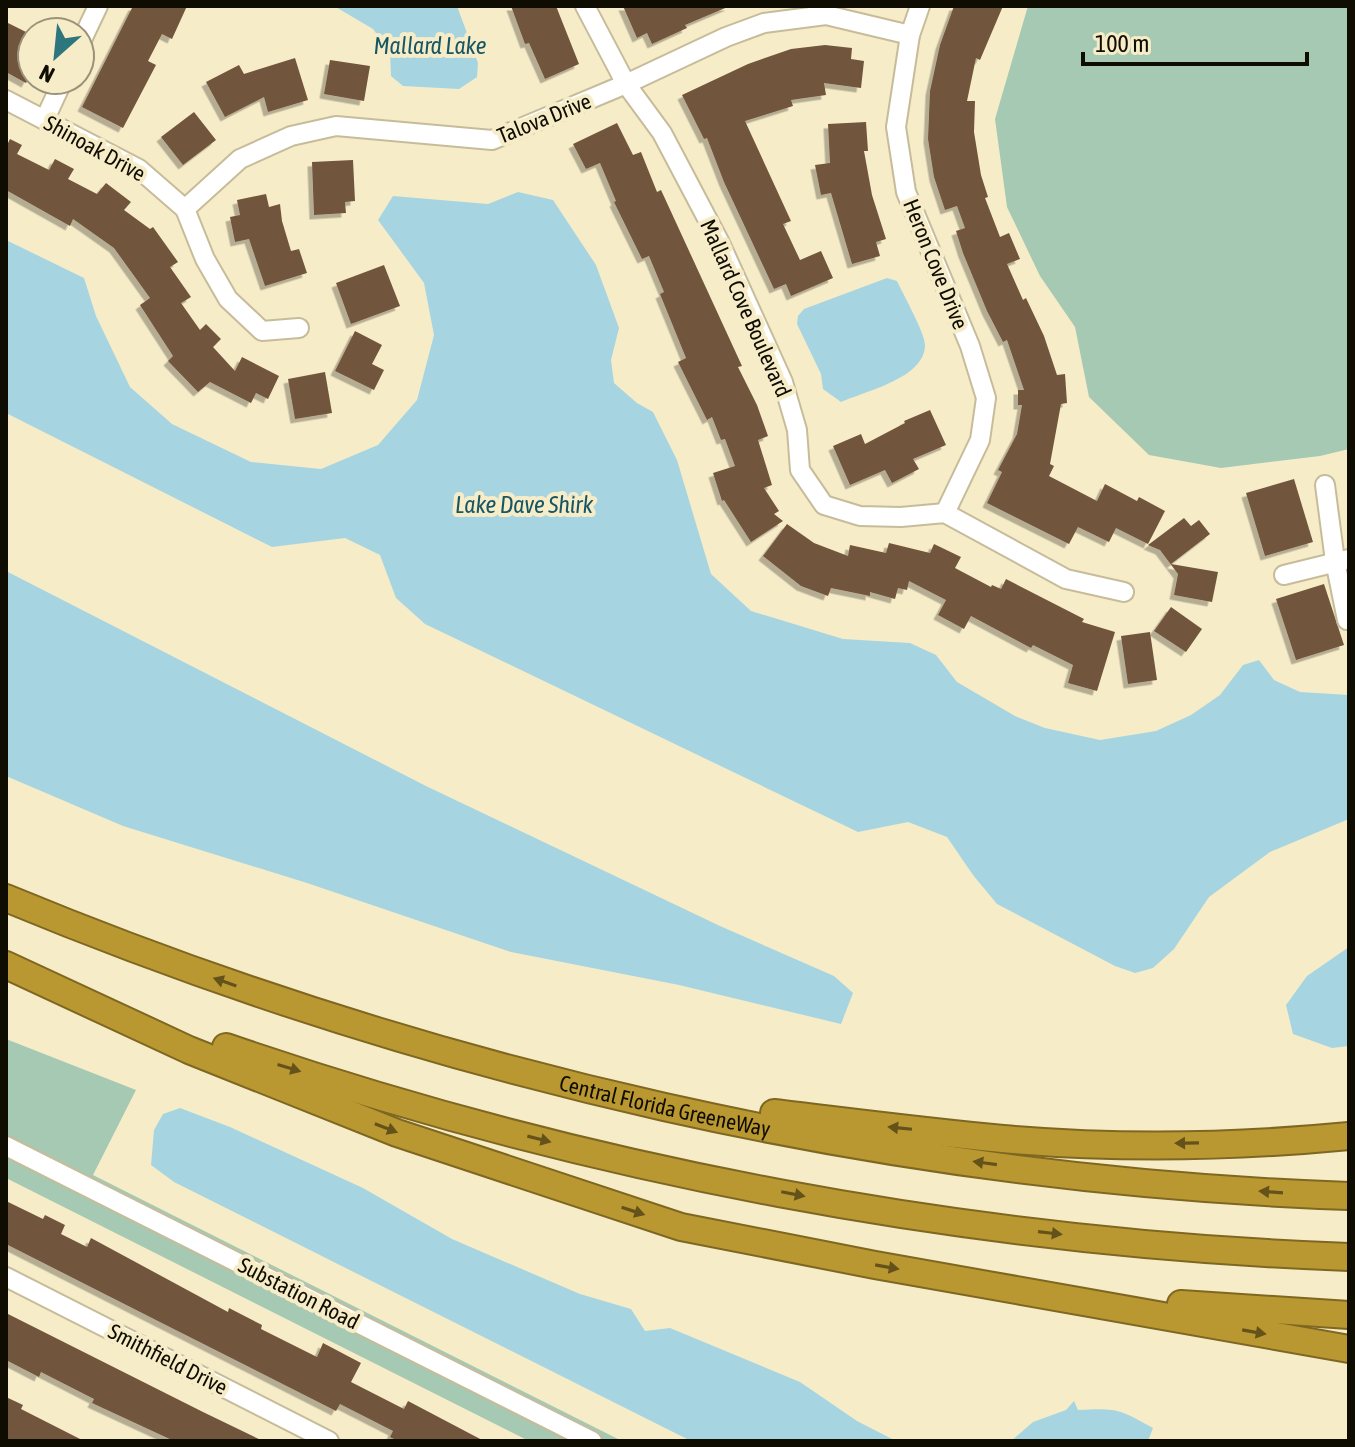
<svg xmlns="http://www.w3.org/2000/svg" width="1355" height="1447" font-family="'Asap Condensed',sans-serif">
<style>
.green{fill:#a5c9b3}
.water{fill:#a6d5e1}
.building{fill:#71553e;filter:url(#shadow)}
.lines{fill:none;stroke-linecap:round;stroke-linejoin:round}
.minor-casing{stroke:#c7bc9a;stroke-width:22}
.highway-casing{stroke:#7e6721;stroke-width:30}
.minor{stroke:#fff;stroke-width:18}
.highway{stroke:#ba9831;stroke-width:26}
.oneway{fill:#64521a}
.labels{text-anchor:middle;stroke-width:8;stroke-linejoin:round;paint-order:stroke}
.street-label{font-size:22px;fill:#0f0c02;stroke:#f7ecc8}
.water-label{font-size:24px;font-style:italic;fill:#185664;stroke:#f7ecc8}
</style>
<defs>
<filter id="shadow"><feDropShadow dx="-4.5" dy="4.5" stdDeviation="0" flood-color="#0004"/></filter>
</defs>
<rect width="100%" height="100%" fill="#f7ecc8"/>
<g class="green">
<polygon points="1028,6 1349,6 1349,449 1320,456 1221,468 1149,455 1089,397 1075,327 1040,276 1007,207 995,119"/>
<polygon points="6,1039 136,1090 93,1175 622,1441 529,1441 6,1178"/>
</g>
<g class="water">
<polygon points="334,6 457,6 478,63 477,77 459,89 403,86 391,76 390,52 373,29"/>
<polygon points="518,192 553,200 596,265 619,328 611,360 614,383 637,403 653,412 677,460 711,574 751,611 843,639 910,643 936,655 957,682 1015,716 1045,728 1100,740 1156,731 1191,715 1220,695 1243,665 1259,660 1274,680 1300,692 1349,695 1349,819 1270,852 1209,897 1174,949 1153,968 1135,973 1115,966 997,904 973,875 947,837 908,822 858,832 425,624 396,598 380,555 345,538 272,547 6,413 6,240 84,278 96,316 130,387 172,424 251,462 321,469 378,445 417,400 434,335 424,283 378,220 393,196 488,204"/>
<path d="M 887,278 L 897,281 C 903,294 925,333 925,345 C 925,378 866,391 841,402 L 823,389 L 821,374 L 797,324 L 798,316 L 804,309 Z"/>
<polygon points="6,571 426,786 720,926 834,976 853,993 841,1024 679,985 511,952 307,883 123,826 6,776"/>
<polygon points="1349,947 1349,1046 1332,1048 1293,1034 1286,1005 1307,976"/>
<polygon points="180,1108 230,1127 363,1188 452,1239 580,1294 631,1309 645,1331 670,1328 800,1382 857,1421 896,1441 691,1441 174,1182 151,1165 154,1130 163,1114"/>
<path d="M 1074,1401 L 1078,1410 C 1117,1408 1119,1409 1153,1428 L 1148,1441 L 1011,1441 L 1033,1422 L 1066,1410 Z"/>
</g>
<g class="building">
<polygon points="133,6 187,6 172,39 162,34 148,61 156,65 123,128 82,107"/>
<polygon points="511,6 556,6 579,64 545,79 529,43 525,44"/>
<polygon points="623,6 730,6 685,25 687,28 652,44 647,33 637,38"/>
<polygon points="954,6 1003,6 980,60 976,58 967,101 975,101 974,132 981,175 988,197 985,198 1000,237 1009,233 1020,259 1007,264 1023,300 1026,298 1044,336 1057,375 1065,374 1067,403 1061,404 1050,464 1054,466 1049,476 1097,501 1105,484 1137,501 1139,497 1165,511 1148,544 1116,528 1109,542 1078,527 1069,544 987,503 1002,472 998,470 1017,434 1022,405 1018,405 1018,390 1024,390 1007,340 1003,342 987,311 963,253 956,231 965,228 957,206 945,210 934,177 928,139 930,91 940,45"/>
<polygon points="6,22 32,35 32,48 28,56 32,58 32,72 26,83 6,72"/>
<polygon points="825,45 852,48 851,59 864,61 861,88 824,83 826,95 791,100 793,106 745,121 791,221 783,224 800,260 821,251 833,278 791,296 786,284 774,289 724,182 707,138 704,139 682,95 748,64 791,49"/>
<polygon points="295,58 308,100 268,112 264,97 225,117 206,82 239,65 244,74"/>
<polygon points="330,60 370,66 364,101 324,94"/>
<polygon points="194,112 216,140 183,165 161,137"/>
<polygon points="866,122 868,151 864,151 872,195 886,239 876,242 880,256 852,264 831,193 821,195 815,165 830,163 828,124"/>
<polygon points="617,123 633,155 641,152 657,192 661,190 667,203 742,366 738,367 757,405 768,436 758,440 772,485 764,488 779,511 774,514 783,521 751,542 724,500 722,501 713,473 735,466 725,439 721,440 712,417 707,420 678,362 686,358 660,294 664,292 649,256 642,259 614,202 616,201 600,163 586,169 573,144"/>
<polygon points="10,139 22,145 17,154 49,170 55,159 74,169 68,179 97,194 106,183 131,202 124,210 150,229 153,227 178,262 170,267 191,297 181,303 200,330 206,324 221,339 213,347 235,371 242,357 279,376 268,399 256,393 251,403 210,382 198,392 168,361 173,356 140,305 150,298 114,248 73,219 70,226 6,190 6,147"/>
<polygon points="353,160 355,201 345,202 346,213 314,215 312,162"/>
<polygon points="266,194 269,207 280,204 282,221 291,251 299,249 307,273 265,286 249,239 235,242 230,217 240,215 237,200"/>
<polygon points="384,265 400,306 351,324 336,283"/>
<polygon points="355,331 382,345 372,364 384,370 374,390 335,371"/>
<polygon points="325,372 332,413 295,419 288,379"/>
<polygon points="930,410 946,445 913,459 919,469 892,483 885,470 850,485 833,446 861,434 865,444 905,423 904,421"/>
<polygon points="1294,479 1313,542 1265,556 1246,493"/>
<polygon points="1184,518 1191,526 1199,520 1210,534 1171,564 1218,572 1212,602 1174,595 1178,574 1160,550 1148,545"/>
<polygon points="787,524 814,543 848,556 850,545 886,553 889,543 930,553 934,544 961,557 955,568 991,587 992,585 1001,589 1006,579 1084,619 1082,622 1115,632 1097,691 1068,683 1073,665 1033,645 1031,648 971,616 964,629 938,615 946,600 909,581 907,590 898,588 895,599 870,592 870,596 831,588 828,596 801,586 763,556"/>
<polygon points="1324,584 1344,645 1296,660 1276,599"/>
<polygon points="1171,607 1202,629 1186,652 1154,631"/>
<polygon points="1150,632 1157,680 1128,684 1121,636"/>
<polygon points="6,1201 43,1219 45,1215 65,1225 61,1234 87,1247 91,1238 228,1312 229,1308 262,1325 261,1329 317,1357 323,1343 361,1363 351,1382 404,1409 408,1401 484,1441 398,1441 390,1437 393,1431 340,1404 336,1411 150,1317 6,1244"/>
<polygon points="6,1313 203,1412 263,1441 174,1441 92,1403 94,1399 41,1372 39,1377 6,1360"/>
<polygon points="6,1397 23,1405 21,1409 84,1441 6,1441"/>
</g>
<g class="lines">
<defs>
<g id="minor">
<polyline points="585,6 626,84 662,133 720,243 783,382 797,430 800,470 824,505 860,516 901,517 945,513 1066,579 1124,592"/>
<polyline points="920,6 910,35 896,127 906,192 970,346 986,398 980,440 945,513"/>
<polyline points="80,44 98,6"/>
<polyline points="6,100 139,169 185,209 205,259 228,299 262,331 299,328"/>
<polyline points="45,119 63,80"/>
<polyline points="185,209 240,159 291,136 336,126 492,140 626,84 726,37 764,23 826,15 910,35"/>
<polyline points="1325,485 1335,561 1347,620"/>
<polyline points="1284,575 1349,559"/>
<polyline points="6,1146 592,1441"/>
<polyline points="6,1277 329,1441"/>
</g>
<g id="highway">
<path id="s1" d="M 6,898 C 431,1074 889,1180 1349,1196"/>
<polyline points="6,965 189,1050 397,1133 681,1227 875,1265 1349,1349"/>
<path d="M 226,1047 C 586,1171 969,1243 1349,1257"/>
<path d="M 774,1113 C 850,1122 927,1132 1003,1139 C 1117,1149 1235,1147 1349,1136"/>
<polyline points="1181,1304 1349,1315"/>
</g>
</defs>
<use href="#minor" class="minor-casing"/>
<use href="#highway" class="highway-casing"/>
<use href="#minor" class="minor"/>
<use href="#highway" class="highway"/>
</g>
<defs><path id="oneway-solid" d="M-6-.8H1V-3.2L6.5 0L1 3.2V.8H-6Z" transform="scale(2)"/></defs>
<g class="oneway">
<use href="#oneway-solid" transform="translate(225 982) rotate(-161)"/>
<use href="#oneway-solid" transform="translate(289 1068) rotate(17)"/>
<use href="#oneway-solid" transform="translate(386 1128) rotate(21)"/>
<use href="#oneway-solid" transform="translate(900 1128) rotate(-174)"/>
<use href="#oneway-solid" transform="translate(539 1139) rotate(14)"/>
<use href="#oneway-solid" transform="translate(1187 1143) rotate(179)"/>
<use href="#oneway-solid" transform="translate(985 1163) rotate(-172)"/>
<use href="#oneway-solid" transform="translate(1271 1192) rotate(-176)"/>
<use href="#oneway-solid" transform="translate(793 1194) rotate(11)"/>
<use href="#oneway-solid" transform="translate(633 1211) rotate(18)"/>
<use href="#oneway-solid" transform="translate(1050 1233) rotate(7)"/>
<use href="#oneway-solid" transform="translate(887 1267) rotate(10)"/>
<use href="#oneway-solid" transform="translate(1254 1332) rotate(10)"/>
</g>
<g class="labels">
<g class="street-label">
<text transform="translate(544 118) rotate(-22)" y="8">Talova Drive</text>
<text transform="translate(95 148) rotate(29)" y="8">Shinoak Drive</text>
<text transform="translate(936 264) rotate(68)" y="8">Heron Cove Drive</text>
<text transform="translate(746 308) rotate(66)" y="8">Mallard Cove Boulevard</text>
<text dy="8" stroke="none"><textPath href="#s1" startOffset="692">Central Florida GreeneWay</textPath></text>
<text transform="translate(299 1293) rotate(27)" y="8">Substation Road</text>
<text transform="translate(168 1359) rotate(27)" y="8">Smithfield Drive</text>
</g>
<g class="water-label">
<text x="430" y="54">Mallard Lake</text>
<text x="524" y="513">Lake Dave Shirk</text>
</g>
</g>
<rect width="1355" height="1447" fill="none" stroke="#0f0c02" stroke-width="16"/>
<g transform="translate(56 56) rotate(207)"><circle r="38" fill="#f7ecc8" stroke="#9a9279" stroke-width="2"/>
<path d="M0-6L14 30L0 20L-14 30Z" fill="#2d767e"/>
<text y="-12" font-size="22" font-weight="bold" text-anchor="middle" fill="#0f0c02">N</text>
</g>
<path d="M1083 52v12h224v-12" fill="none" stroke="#0f0c02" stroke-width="4"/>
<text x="1095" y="52" font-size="24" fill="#0f0c02" stroke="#f7ecc8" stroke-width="6" paint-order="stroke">100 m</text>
</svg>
